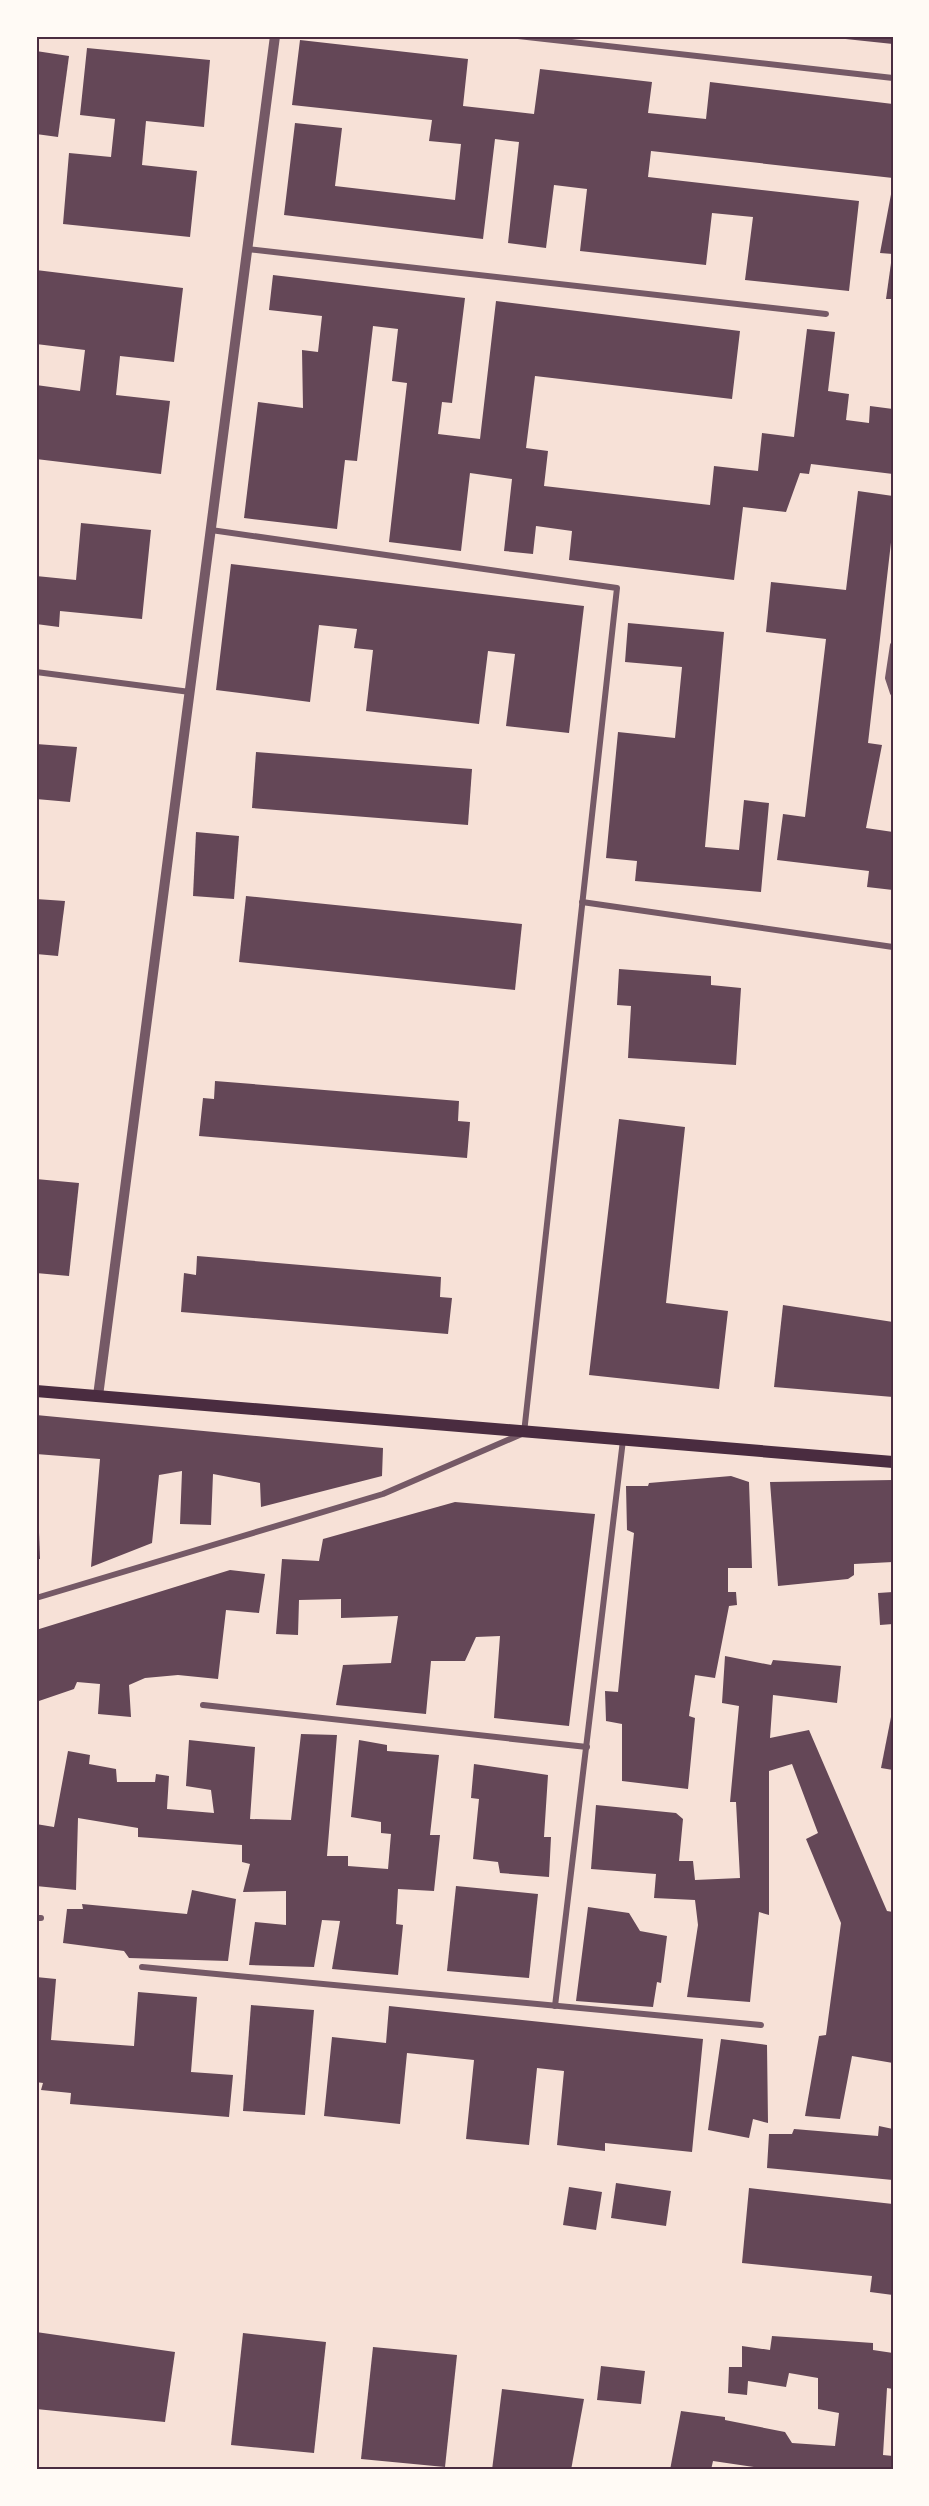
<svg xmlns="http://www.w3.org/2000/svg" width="929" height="2506" font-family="Karla,sans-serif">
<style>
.building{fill:#644757}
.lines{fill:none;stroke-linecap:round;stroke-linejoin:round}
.minor{stroke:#755966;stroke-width:6}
.tertiary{stroke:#755966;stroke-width:10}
.secondary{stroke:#4a2c40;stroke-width:12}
.neatline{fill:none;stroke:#4a2c40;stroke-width:2}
</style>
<rect width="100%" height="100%" fill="#f7e1d7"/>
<g class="building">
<polygon points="836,36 893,36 893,44 836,38"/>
<polygon points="300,40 468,59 463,106 534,114 540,69 652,82 648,113 706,119 710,82 893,104 893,178 651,151 648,177 859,201 849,291 745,280 753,217 712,213 706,265 580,251 587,189 554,185 546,248 508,243 519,142 495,139 483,239 284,215 295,123 342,128 335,186 455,200 461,144 429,141 432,120 292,105"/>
<polygon points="87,48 210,60 204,127 146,121 142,165 197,171 190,237 63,224 69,153 111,157 115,119 80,115"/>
<polygon points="36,51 69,56 58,137 36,134"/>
<polygon points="892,189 893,189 893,254 880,253"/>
<polygon points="892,256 893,256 893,299 886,299"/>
<polygon points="36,270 183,288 174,362 120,356 116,395 170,401 161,474 36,459 36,385 80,391 85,350 36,344"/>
<polygon points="273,275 465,298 452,403 442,402 438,434 480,439 496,301 740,331 732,399 535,376 526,448 548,451 544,486 710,505 714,466 758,471 762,433 794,437 807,329 835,332 828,391 849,394 846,420 869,423 870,406 893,409 893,474 811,464 809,474 800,473 786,512 743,507 734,580 569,560 572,531 536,526 533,554 504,551 512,479 470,473 461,551 389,542 407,383 392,381 398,329 373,326 357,461 345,460 337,529 244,518 258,402 303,408 302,350 318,352 322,316 269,310"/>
<polygon points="858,491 893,496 893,525 868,743 882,745 866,828 893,832 893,890 867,887 869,871 777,860 783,814 805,817 826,639 766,632 771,582 846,590"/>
<polygon points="81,523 151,530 142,619 60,611 59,627 36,624 36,576 76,580"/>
<polygon points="231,564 584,606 569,733 506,726 515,654 488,651 479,724 366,711 373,650 354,648 357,629 319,625 310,702 216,690"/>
<polygon points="628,623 724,632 705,847 739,850 744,800 769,803 761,892 635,881 637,861 606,858 618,732 675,738 682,667 625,662"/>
<polygon points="36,744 77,747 70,802 36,799"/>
<polygon points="256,752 472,769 468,825 252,808"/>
<polygon points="196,832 239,836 234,899 193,896"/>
<polygon points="246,896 522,924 515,990 239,962"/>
<polygon points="36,899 65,901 58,956 36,954"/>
<polygon points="619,969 711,976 711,985 741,988 736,1065 628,1058 631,1006 617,1005"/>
<polygon points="215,1081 459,1101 458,1121 470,1122 467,1158 199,1136 203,1098 214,1099"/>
<polygon points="619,1119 685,1127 666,1303 728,1311 719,1389 589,1375"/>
<polygon points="36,1179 79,1183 69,1276 36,1273"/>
<polygon points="197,1256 441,1277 440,1297 452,1298 448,1334 181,1312 184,1273 196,1275"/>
<polygon points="783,1305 893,1322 893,1397 774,1387"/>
<polygon points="36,1415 383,1448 382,1476 261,1507 260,1483 213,1474 211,1525 180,1524 182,1471 159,1475 152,1543 91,1567 100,1459 36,1454"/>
<polygon points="731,1476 749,1482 752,1568 728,1568 728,1592 736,1592 737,1605 729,1606 715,1678 695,1675 689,1716 695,1718 688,1789 622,1781 622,1724 606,1721 605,1691 618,1692 634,1533 627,1530 626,1486 648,1486 649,1483"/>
<polygon points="893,1480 893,1562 854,1564 854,1575 848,1579 778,1586 770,1482"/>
<polygon points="455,1502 595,1514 569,1726 494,1718 500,1636 476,1637 465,1661 431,1661 426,1714 336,1705 343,1665 391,1663 398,1616 341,1618 341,1599 299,1600 298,1635 276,1634 282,1559 319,1561 323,1539"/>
<polygon points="36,1506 38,1506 40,1559 36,1559"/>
<polygon points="230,1570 265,1574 259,1613 226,1610 218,1679 178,1675 145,1678 129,1685 131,1717 98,1714 100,1684 77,1682 74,1689 36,1702 36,1630"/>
<polygon points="893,1592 893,1624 880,1625 878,1593"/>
<polygon points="725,1656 771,1665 773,1660 841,1666 837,1703 773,1695 770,1738 809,1730 887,1911 893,1912 893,2063 852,2056 840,2119 805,2116 819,2036 826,2035 841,1923 806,1839 818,1833 792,1764 769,1771 769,1915 759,1912 750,2002 687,1997 698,1925 695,1900 654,1898 656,1874 591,1869 596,1805 676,1813 683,1819 679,1861 693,1861 695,1880 740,1878 736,1802 730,1802 739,1706 722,1703"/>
<polygon points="892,1712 893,1712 893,1770 881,1768"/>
<polygon points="301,1734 337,1735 327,1856 348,1856 348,1866 388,1869 391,1834 381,1833 381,1822 351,1817 359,1740 387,1745 387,1751 439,1755 430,1835 440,1835 434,1891 398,1889 396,1924 403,1925 398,1975 332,1969 340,1921 322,1920 314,1967 249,1965 255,1922 286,1925 286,1891 243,1892 250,1864 242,1862 242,1845 138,1837 138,1828 78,1818 76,1890 36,1886 36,1824 54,1827 68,1751 90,1755 89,1764 116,1769 117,1782 155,1782 156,1774 169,1776 167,1809 214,1813 211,1790 186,1786 189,1740 255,1747 250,1819 291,1820"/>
<polygon points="474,1764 548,1775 544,1837 551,1837 549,1877 500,1873 498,1862 473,1859 479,1799 471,1798"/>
<polygon points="456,1886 538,1894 529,1978 447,1971"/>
<polygon points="192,1890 236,1899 228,1961 129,1958 124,1951 63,1943 67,1909 83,1909 82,1904 187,1914"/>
<polygon points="588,1907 629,1913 640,1931 667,1936 661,1983 657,1982 653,2007 576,2001"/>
<polygon points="36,1977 56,1979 51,2040 134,2046 138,1992 197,1997 191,2072 233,2075 229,2117 70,2104 71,2093 41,2090 43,2083 36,2082"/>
<polygon points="251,2005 314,2010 305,2115 243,2111"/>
<polygon points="389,2006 703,2039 692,2152 605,2143 605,2151 557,2145 564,2071 537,2068 529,2145 466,2139 474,2060 407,2053 400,2124 324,2116 332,2037 386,2043"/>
<polygon points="721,2039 767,2045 768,2123 753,2119 749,2138 708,2130"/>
<polygon points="879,2126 893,2129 893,2180 767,2168 769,2134 792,2134 794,2129 878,2136"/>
<polygon points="616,2183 671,2191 666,2226 611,2218"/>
<polygon points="569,2187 602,2192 596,2230 563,2225"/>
<polygon points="749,2188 893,2204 893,2295 870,2292 872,2276 742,2263"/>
<polygon points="36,2332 175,2352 165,2422 36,2409"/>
<polygon points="243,2333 326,2342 314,2453 231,2445"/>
<polygon points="772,2336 873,2343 873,2350 893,2353 893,2389 887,2388 883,2455 893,2456 893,2470 774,2470 713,2461 711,2470 670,2470 681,2411 725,2417 725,2420 785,2432 792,2443 835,2446 839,2413 818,2409 818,2378 789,2373 786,2387 748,2381 747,2395 728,2393 729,2367 742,2367 742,2346 770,2350"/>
<polygon points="373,2347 457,2355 445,2467 361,2459"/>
<polygon points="601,2366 645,2371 641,2404 597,2400"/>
<polygon points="502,2389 584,2399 571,2470 492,2470"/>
</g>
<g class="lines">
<g class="minor">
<polyline points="518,36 893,78"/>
<polyline points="247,249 826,314"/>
<polyline points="893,645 888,678 893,693"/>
<polyline points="36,672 190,692"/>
<polyline points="582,902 893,947"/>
<polyline points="36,1598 383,1494 524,1433 617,588 211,530"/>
<polyline points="203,1705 587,1747"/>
<polyline points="36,1918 41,1918"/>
<polyline points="142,1967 761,2025"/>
<polyline points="555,2006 623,1440"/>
</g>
<polyline class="tertiary" points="98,1396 275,36"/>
<polyline class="secondary" points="36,1391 893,1462"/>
</g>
<rect width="929" height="2506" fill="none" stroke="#fffaf5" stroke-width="75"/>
<rect x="38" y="38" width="854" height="2430" class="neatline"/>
</svg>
